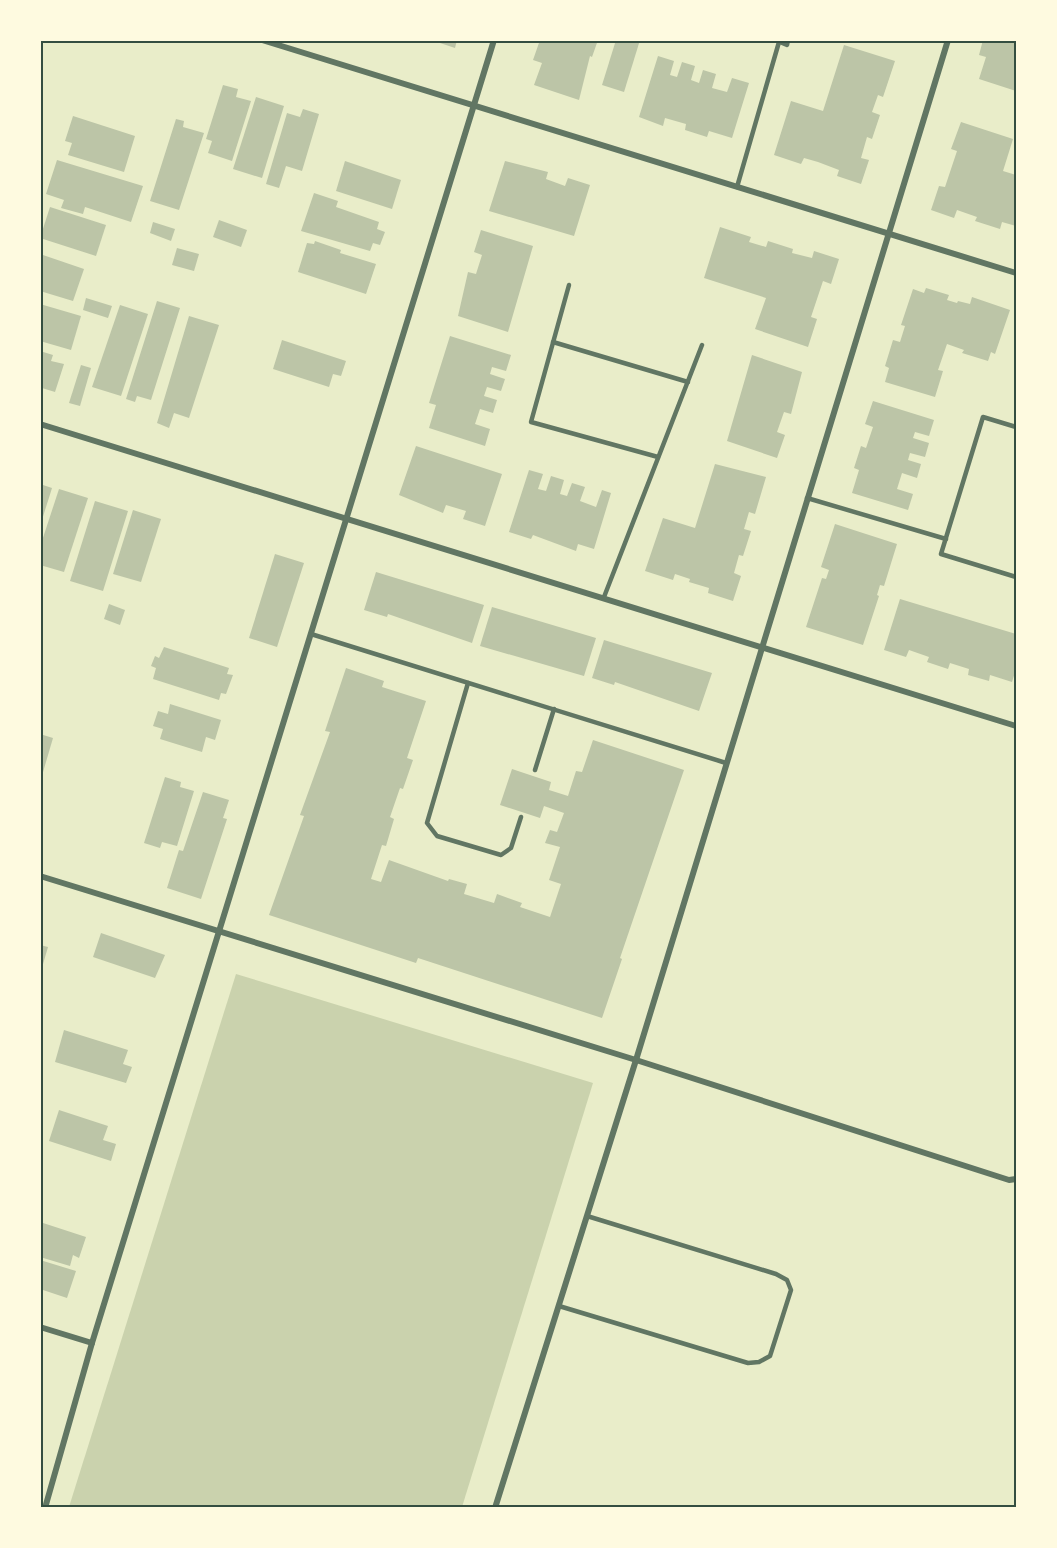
<svg xmlns="http://www.w3.org/2000/svg" width="1057" height="1548" font-family="Arial,sans-serif">
<style>
.green{fill:#cad2ad}
.building{fill:#bcc5a7}
.lines{fill:none;stroke-linecap:round;stroke-linejoin:round}
.service{stroke:#617663;stroke-width:4.5}
.minor{stroke:#617663;stroke-width:6}
.neatline{fill:none;stroke:#344e41;stroke-width:2}
</style>
<rect width="100%" height="100%" fill="#e9edc9"/>
<polygon class="green" points="236,974 593,1083 462,1507 69,1507"/>
<g class="building">
<polygon points="431,40 457,40 455,48"/>
<polygon points="540,40 598,40 592,57 590,56 579,100 534,85 542,63 533,60"/>
<polygon points="616,40 640,40 624,92 602,85"/>
<polygon points="983,40 1016,40 1016,91 979,79 986,57 979,55"/>
<polygon points="844,45 895,61 883,97 878,95 872,112 880,115 872,139 867,137 861,158 869,160 861,184 837,176 839,170 818,162 804,158 801,164 774,155 791,101 823,111"/>
<polygon points="658,56 674,61 670,75 677,77 682,62 695,66 691,80 699,83 703,70 716,74 712,88 727,92 732,78 749,83 732,138 709,131 707,137 685,130 686,124 665,118 663,126 639,117"/>
<polygon points="223,85 238,89 236,97 251,101 232,161 208,153 212,141 206,139"/>
<polygon points="256,97 284,106 262,178 233,169"/>
<polygon points="303,109 319,114 302,171 286,166 279,188 266,184 287,113 300,117"/>
<polygon points="73,116 135,136 124,172 68,155 72,143 65,141"/>
<polygon points="176,119 184,121 183,127 204,133 179,210 150,201"/>
<polygon points="961,122 1013,139 1003,171 1016,175 1016,226 1002,222 1000,229 975,221 977,217 957,210 954,218 931,210 939,186 945,187 957,151 951,149"/>
<polygon points="57,160 143,186 131,222 85,207 83,214 61,208 64,200 46,194"/>
<polygon points="345,161 401,180 392,209 336,191"/>
<polygon points="505,161 548,172 546,179 565,186 568,178 590,185 574,236 489,211"/>
<polygon points="314,193 338,201 336,207 379,222 377,229 385,232 380,245 373,243 370,251 301,231"/>
<polygon points="50,207 106,225 96,256 40,238"/>
<polygon points="219,220 247,230 241,247 213,237"/>
<polygon points="153,222 175,229 171,241 150,233"/>
<polygon points="720,227 751,237 749,242 766,247 768,241 793,249 792,253 812,258 814,251 839,259 831,284 823,281 811,317 817,319 808,347 755,329 766,298 704,278"/>
<polygon points="481,230 533,246 508,332 458,316 468,272 476,274 482,255 474,252"/>
<polygon points="315,241 341,250 340,253 376,264 366,294 298,272 307,243 314,244"/>
<polygon points="177,248 199,254 194,271 172,265"/>
<polygon points="40,254 84,269 73,301 40,291"/>
<polygon points="926,288 949,295 947,300 957,303 958,301 970,304 972,297 1010,310 995,354 991,352 988,361 962,353 964,350 947,344 938,370 943,371 935,397 885,382 889,368 885,366 893,340 900,342 905,326 901,325 913,289 924,293"/>
<polygon points="86,298 112,306 108,318 83,310"/>
<polygon points="157,301 180,308 151,400 137,396 135,402 126,399"/>
<polygon points="40,304 81,316 71,350 40,341"/>
<polygon points="120,305 148,314 121,396 92,387"/>
<polygon points="189,316 219,325 189,418 174,413 169,428 157,423"/>
<polygon points="450,336 511,355 506,371 492,367 490,374 505,379 501,391 487,387 484,396 497,400 493,413 480,409 475,424 490,429 485,446 429,428 436,405 429,403"/>
<polygon points="282,340 346,361 341,376 333,374 329,387 273,369"/>
<polygon points="40,351 53,355 51,361 64,364 55,392 42,388 40,392"/>
<polygon points="752,355 802,372 791,414 784,412 777,432 785,435 777,458 727,441"/>
<polygon points="81,365 91,368 80,406 69,403"/>
<polygon points="873,401 934,420 929,436 915,432 913,438 929,443 925,457 910,453 908,460 921,464 917,478 902,473 897,489 913,494 908,510 852,493 859,470 854,468 861,446 866,448 873,427 865,424"/>
<polygon points="416,446 502,474 485,526 463,519 466,511 446,505 443,513 399,495"/>
<polygon points="715,464 766,477 755,514 749,512 744,529 751,531 743,556 739,555 734,573 741,576 733,601 708,593 709,588 689,582 690,579 675,574 673,580 645,571 663,518 695,528"/>
<polygon points="529,470 543,474 538,489 546,491 551,476 564,480 560,494 567,496 572,483 585,487 580,501 596,507 602,490 611,493 594,549 578,544 576,551 533,535 531,539 509,532"/>
<polygon points="40,484 52,488 41,523 40,523"/>
<polygon points="59,489 88,498 64,572 40,565 40,547"/>
<polygon points="95,501 128,511 103,591 70,581"/>
<polygon points="133,510 161,519 141,582 113,574"/>
<polygon points="835,524 897,544 884,586 880,585 877,595 879,596 863,645 806,627 822,578 826,579 829,570 821,567"/>
<polygon points="275,554 304,563 277,647 249,638"/>
<polygon points="376,572 484,605 472,643 388,614 387,617 364,610"/>
<polygon points="900,599 1016,634 1016,669 1012,682 990,675 989,681 968,675 969,669 950,663 948,669 927,662 929,657 909,650 906,657 884,650"/>
<polygon points="109,604 125,610 120,625 104,619"/>
<polygon points="492,607 596,638 584,676 480,646"/>
<polygon points="604,640 712,673 699,711 615,682 614,685 592,678"/>
<polygon points="164,647 229,668 227,674 233,675 226,694 221,693 219,700 153,679 156,668 151,666 155,656 159,658"/>
<polygon points="346,668 384,681 382,687 426,701 407,758 413,760 403,789 400,788 390,817 394,819 386,846 382,845 371,879 381,882 389,860 448,881 449,879 467,884 464,894 494,903 497,894 522,903 520,907 550,917 561,884 549,880 560,847 545,843 550,830 557,832 564,813 544,806 540,818 500,805 512,769 551,782 549,790 568,796 576,771 582,772 593,740 684,770 620,958 622,959 602,1018 418,958 416,963 269,915 304,816 300,815 330,732 325,731"/>
<polygon points="170,704 221,720 215,740 206,737 202,752 160,739 163,729 153,726 158,711 168,714"/>
<polygon points="40,734 53,738 41,779 40,779"/>
<polygon points="165,777 181,782 180,787 194,791 177,846 162,842 160,848 144,843"/>
<polygon points="203,792 229,800 223,818 227,819 201,899 167,888 179,850 183,851"/>
<polygon points="101,933 165,955 155,978 93,957"/>
<polygon points="40,945 48,947 41,971 40,970"/>
<polygon points="64,1030 128,1050 123,1064 132,1067 126,1083 55,1062"/>
<polygon points="59,1110 108,1126 103,1140 116,1144 111,1161 49,1141"/>
<polygon points="40,1222 86,1237 79,1258 73,1255 70,1266 40,1257"/>
<polygon points="40,1260 76,1271 67,1298 40,1289"/>
</g>
<g class="lines">
<g class="service">
<polyline points="775,40 787,45 788,40"/>
<polyline points="737,187 779,42"/>
<polyline points="569,285 531,422 658,457"/>
<polyline points="553,342 688,382"/>
<polyline points="1016,427 983,417 941,554 1016,577"/>
<polyline points="807,498 946,539"/>
<polyline points="604,597 702,345"/>
<polyline points="311,634 726,763"/>
<polyline points="468,683 427,823 437,836 501,855 511,848 521,817"/>
<polyline points="535,770 554,709"/>
<polyline points="559,1306 748,1363 759,1362 770,1356 791,1290 787,1280 776,1274 587,1216"/>
</g>
<g class="minor">
<polyline points="262,40 1016,273"/>
<polyline points="40,424 1016,726"/>
<polyline points="40,876 636,1060 1009,1180 1016,1179"/>
<polyline points="40,1327 92,1343"/>
<polyline points="45,1508 92,1343 494,40"/>
<polyline points="495,1508 636,1060 948,40"/>
</g>
</g>
<rect width="1057" height="1548" fill="none" stroke="#fefae0" stroke-width="84"/>
<rect x="42" y="42" width="973" height="1464" class="neatline"/>
</svg>
